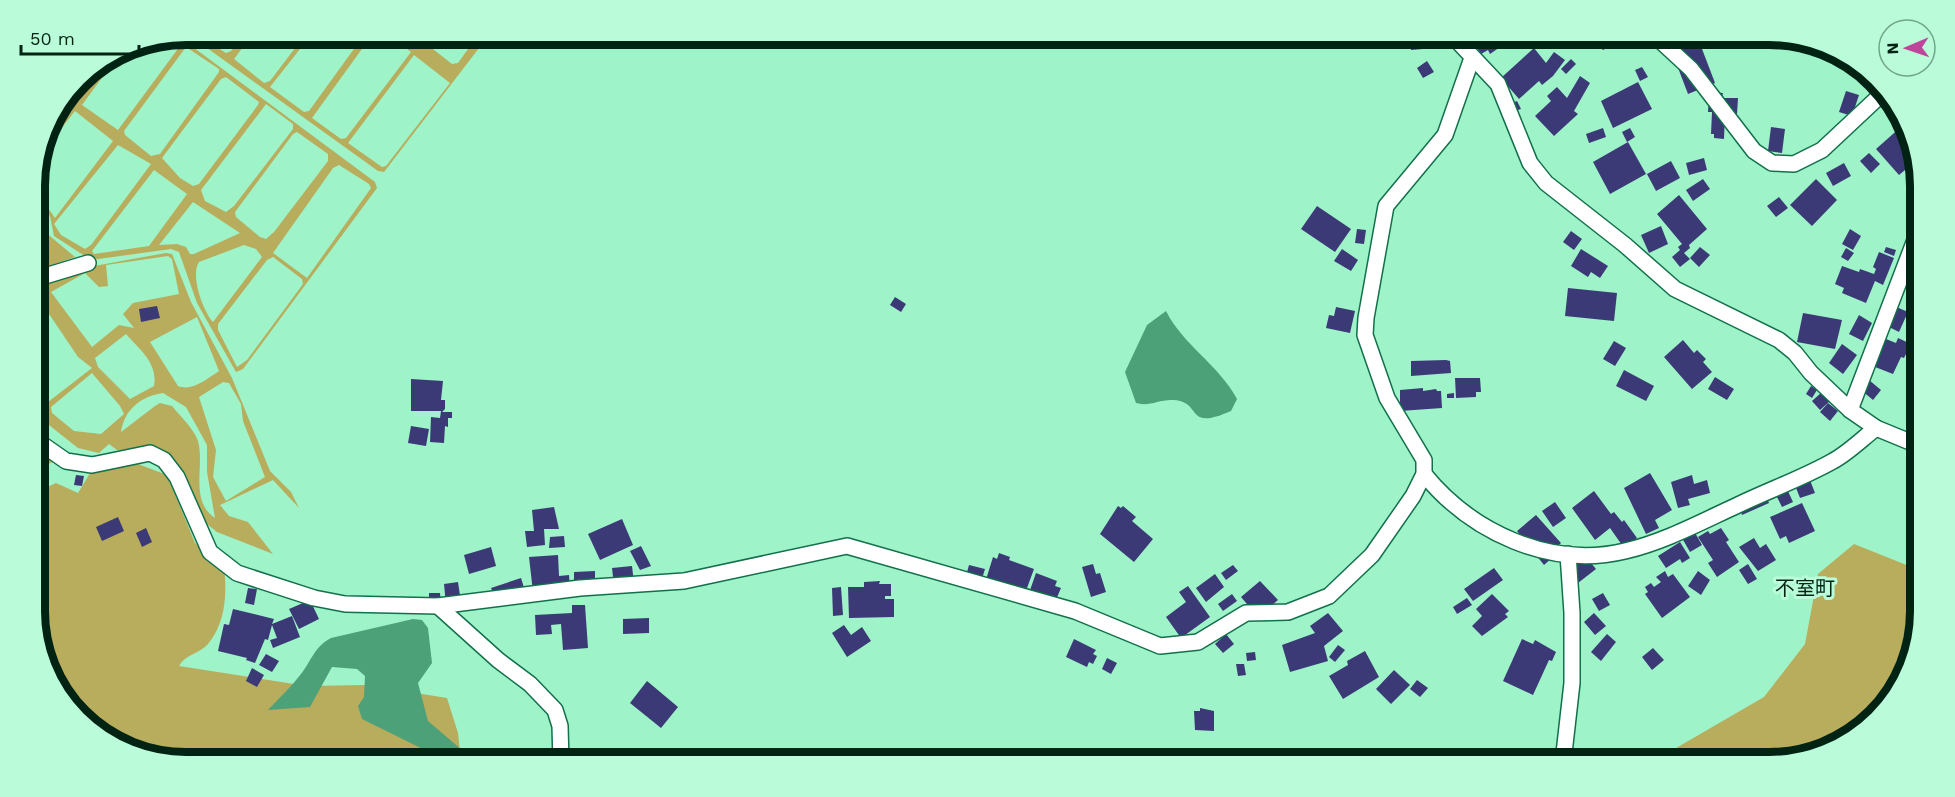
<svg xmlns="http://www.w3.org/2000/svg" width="1955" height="797" font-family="'Work Sans','Noto Sans JP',sans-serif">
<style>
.green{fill:#b8ac5d;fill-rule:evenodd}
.water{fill:#4da179}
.building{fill:#3b3a77}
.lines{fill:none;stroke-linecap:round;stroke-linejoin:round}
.minor-casing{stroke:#12704b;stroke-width:18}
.minor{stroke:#fff;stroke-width:15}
.labels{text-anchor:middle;stroke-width:6;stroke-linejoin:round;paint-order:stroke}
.quarter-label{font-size:20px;fill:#002314;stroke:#bafcd9}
.rim{fill:none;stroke:#002314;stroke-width:8}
</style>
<rect width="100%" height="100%" fill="#9ff3c8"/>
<g class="green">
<path d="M 189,35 L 198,35 L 226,53 L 231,51 L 243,35 L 252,35 L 234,59 L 264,83 L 270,81 L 305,35 L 311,35 L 270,87 L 304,112 L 309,111 L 364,35 L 372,35 L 312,118 L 341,139 L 346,138 L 411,52 L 389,35 L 411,35 L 416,39 L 420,35 L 429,35 L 424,42 L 452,64 L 458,63 L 478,35 L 489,35 L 384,172 L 378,171 ZM 414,55 L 450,83 L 386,166 L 382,167 L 348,143 Z"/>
<path d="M 178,36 L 375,182 L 377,188 L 243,369 L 236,372 L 197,303 L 179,252 L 171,249 L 91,260 L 54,236 L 50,216 L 35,196 L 35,190 L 55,218 L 113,141 L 75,111 L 57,134 L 43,144 L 46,136 L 55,130 L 109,58 L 123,49 L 82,105 L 118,130 L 180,46 L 169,38 ZM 186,47 L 219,69 L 219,72 L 160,154 L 151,156 L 125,135 L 124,131 ZM 226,77 L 259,102 L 258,105 L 199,184 L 193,186 L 180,178 L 162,158 L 221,79 ZM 266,104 L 293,124 L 293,129 L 234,206 L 226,212 L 205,201 L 201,190 ZM 297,132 L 328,154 L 328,161 L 274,232 L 266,239 L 260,237 L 236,217 L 235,212 L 293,134 ZM 118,145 L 151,164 L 91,245 L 85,249 L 61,235 L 54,224 ZM 339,165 L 369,184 L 371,188 L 307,278 L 273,253 L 333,168 ZM 154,170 L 187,194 L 149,246 L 94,254 L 92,251 ZM 193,202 L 240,233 L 194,254 L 190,254 L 186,247 L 177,244 L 159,245 ZM 244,245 L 256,249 L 262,257 L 213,322 C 203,311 190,275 199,262 ZM 273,257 L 302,279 L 303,284 L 247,360 L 237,367 L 218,330 L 218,324 L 267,260 Z"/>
<polygon points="35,211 45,232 75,257 36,270"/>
<path d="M 166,253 L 172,254 L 191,302 L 232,378 L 270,471 L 291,492 L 299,508 L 273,480 L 220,505 L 229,516 L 248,522 L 273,554 L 217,532 L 207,524 L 153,449 L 117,450 L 109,444 L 99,453 L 78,448 L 40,418 L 39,409 L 92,368 L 78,357 L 35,293 L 35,285 L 83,268 ZM 168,256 L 172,259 L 179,294 L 133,303 L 123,314 L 134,328 L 119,325 L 92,347 L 51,292 L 85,273 L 99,287 L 108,286 L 106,265 ZM 197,317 L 219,371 C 208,378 192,392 178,386 L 150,342 ZM 126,334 C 140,350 158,363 154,386 L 130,399 L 98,367 L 95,358 ZM 92,373 L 120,406 L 124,414 L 101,434 L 74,431 L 52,413 L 51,407 ZM 223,382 L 229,383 L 241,404 L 243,421 L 265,477 L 226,501 L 213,477 L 216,450 L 199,397 ZM 163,393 L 186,407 L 207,445 L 207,472 L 215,518 C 189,501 205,466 198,441 C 194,429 180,416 172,406 L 160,403 L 155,406 L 121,432 C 124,410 141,396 163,393 Z"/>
<polygon points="36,444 57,459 37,471 36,471"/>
<path d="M 126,464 L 138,464 L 167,475 L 195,543 L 224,567 C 227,593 226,622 208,644 C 199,654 186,654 179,666 L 307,686 L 366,685 L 447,698 L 458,733 L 461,762 L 186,762 L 137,754 L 72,710 L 37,640 L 37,492 L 56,483 L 78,493 L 92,470 Z"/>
<polygon points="1854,544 1914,568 1912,660 1861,731 1778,762 1652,762 1764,697 1805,644 1818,574"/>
<polygon points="1367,756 1396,762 1335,762"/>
</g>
<g class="water">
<path d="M 1166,311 C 1183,345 1219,365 1237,399 L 1231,411 C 1184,432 1203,401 1173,400 C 1160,399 1149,407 1136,403 L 1125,372 L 1147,325 Z"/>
<path d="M 413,619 L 422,620 L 428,628 L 432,663 L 418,683 L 428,721 L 476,762 L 443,762 L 439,757 L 362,719 L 358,706 L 364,697 L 365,676 L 357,669 L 332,667 L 310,707 L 268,710 C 279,698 291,687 301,674 C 312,660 314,647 331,638 Z"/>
</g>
<g class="building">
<polygon points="1377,34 1396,34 1385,44"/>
<polygon points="1410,34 1422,34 1423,49 1411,50"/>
<polygon points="1484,34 1519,34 1490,54 1488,50 1481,54 1473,41"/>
<polygon points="1601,37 1608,40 1604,50 1596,47"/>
<polygon points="1699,41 1715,83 1688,94 1672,52"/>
<polygon points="1534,48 1546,63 1554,52 1565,60 1553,76 1542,85 1539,81 1519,99 1501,78"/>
<polygon points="1571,59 1576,64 1566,74 1561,69"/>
<polygon points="1427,61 1434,72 1423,78 1417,68"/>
<polygon points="1642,67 1648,77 1640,81 1635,70"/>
<polygon points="1580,76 1590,83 1574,111 1578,114 1554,136 1535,116 1551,101 1547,96 1557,87 1567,98"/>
<polygon points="1638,82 1652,109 1613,128 1601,101"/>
<polygon points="1846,91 1859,95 1852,116 1839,112"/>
<polygon points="1709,92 1723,93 1722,98 1738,98 1737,114 1725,113 1724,139 1714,138 1714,134 1711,134 1712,112 1708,112"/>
<polygon points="1517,101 1521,109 1515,111 1512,103"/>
<polygon points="1894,107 1900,120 1891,111"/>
<polygon points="1902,126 1917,160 1899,175 1876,149"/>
<polygon points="1771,127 1785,129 1782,153 1768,151"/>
<polygon points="1603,128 1606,137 1589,143 1586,134"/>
<polygon points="1630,128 1635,137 1627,142 1622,132"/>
<polygon points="1628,142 1646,174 1610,194 1593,162"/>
<polygon points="1869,153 1880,164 1871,173 1860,161"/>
<polygon points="1704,158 1707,170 1689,175 1686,163"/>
<polygon points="1671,161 1680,178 1656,191 1647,174"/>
<polygon points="1844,163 1851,176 1833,186 1826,173"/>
<polygon points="1703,179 1710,189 1693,201 1686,190"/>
<polygon points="1816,179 1837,200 1812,226 1790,205"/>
<polygon points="1679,195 1707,229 1689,245 1690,248 1684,253 1690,259 1680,267 1672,257 1680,250 1678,247 1682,244 1657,214"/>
<polygon points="1779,197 1788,208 1776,217 1767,206"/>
<polygon points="1317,206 1351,229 1335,252 1301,229"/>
<polygon points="1661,226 1668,244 1649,253 1641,235"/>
<polygon points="1357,229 1366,230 1364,244 1355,243"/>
<polygon points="1850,229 1861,236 1853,250 1842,244"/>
<polygon points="1571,231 1582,239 1574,250 1563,242"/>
<polygon points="1700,247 1710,255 1699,267 1690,258"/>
<polygon points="1886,247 1896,250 1894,256 1884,252"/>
<polygon points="1846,248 1854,253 1848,261 1841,257"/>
<polygon points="1342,249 1358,260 1351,271 1334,261"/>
<polygon points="1581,249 1608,266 1600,278 1591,272 1588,277 1571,266"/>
<polygon points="1879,252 1894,258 1883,285 1875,281 1866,303 1842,293 1844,288 1835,284 1842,266 1859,272 1860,269 1874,274 1876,269 1873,267"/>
<polygon points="1568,288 1617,293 1614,321 1565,316"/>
<polygon points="895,297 906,304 901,312 890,305"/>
<polygon points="157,306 160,318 141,322 139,309"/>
<polygon points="1894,306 1908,312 1899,332 1885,325"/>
<polygon points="1336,307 1355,311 1350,333 1326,328 1329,315 1334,316"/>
<polygon points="1803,313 1842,320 1835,349 1797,342"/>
<polygon points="1859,315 1872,323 1863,341 1849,334"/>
<polygon points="1881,337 1896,343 1898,338 1911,344 1904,358 1901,357 1893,374 1870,365"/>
<polygon points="1683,340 1694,353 1697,350 1706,359 1703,362 1712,372 1692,389 1664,357"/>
<polygon points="1614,341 1626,348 1615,366 1603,359"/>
<polygon points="1842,344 1857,355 1843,374 1829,363"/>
<polygon points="1446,360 1450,361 1451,373 1411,376 1411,361"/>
<polygon points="1624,370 1654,386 1646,401 1616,386"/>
<polygon points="1715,377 1734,389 1727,400 1708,389"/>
<polygon points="1455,378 1480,378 1481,392 1476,392 1476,397 1456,398"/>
<polygon points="411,379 443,381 441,400 445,400 445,409 442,412 452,412 452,418 448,418 448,427 445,426 444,443 430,442 431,417 440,418 441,411 411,411"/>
<polygon points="1869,380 1881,390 1873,400 1861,390"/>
<polygon points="1811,386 1817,390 1812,398 1806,394"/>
<polygon points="1423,388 1423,391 1436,389 1437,391 1441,391 1442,408 1400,411 1400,390"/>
<polygon points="1822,392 1830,401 1820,410 1812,401"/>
<polygon points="1454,393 1454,398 1447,398 1447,394"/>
<polygon points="1828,403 1838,411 1830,421 1820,412"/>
<polygon points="411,426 429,429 426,446 408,443"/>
<polygon points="1650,473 1672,510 1655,520 1659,528 1646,534 1624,488"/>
<polygon points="76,475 84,476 82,486 74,485"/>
<polygon points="1692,475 1694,484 1707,480 1710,493 1688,499 1690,505 1678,508 1671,482"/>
<polygon points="1808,475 1815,493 1800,498 1793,480"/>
<polygon points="1787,489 1793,502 1782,507 1776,495"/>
<polygon points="1764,490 1769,503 1742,515 1737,499"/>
<polygon points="1594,491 1611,514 1614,512 1622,522 1624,520 1637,538 1624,548 1610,528 1595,540 1572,508"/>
<polygon points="1555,502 1566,518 1553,527 1542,511"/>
<polygon points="1802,503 1815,531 1789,543 1786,536 1780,539 1770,517"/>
<polygon points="1118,506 1121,508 1123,506 1136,517 1132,521 1153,539 1134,562 1100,534"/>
<polygon points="554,507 559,529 544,529 545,545 527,547 525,531 534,531 532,510"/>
<polygon points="1536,515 1561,543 1550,553 1553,557 1544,565 1517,531"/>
<polygon points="118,517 124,531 102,541 96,527"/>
<polygon points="622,519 633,545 600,560 588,534"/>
<polygon points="146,528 152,542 142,547 136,533"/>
<polygon points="1721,528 1729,540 1726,542 1739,562 1717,577 1708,563 1713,560 1698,537 1708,531 1710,534"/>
<polygon points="1694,531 1702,545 1690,552 1682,538"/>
<polygon points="564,536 565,547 549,548 550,537"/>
<polygon points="1754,538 1760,548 1766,544 1776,560 1758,571 1739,547"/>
<polygon points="1680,542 1690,558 1682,563 1680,559 1666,568 1658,556"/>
<polygon points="641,546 651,566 640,570 630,551"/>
<polygon points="491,547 496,566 469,574 464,555"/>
<polygon points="1582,552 1596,569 1578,583 1561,563 1573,553"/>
<polygon points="999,553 1010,557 1009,560 1034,569 1023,599 984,586 993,557 997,559"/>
<polygon points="558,555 559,576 569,575 570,589 533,592 529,557"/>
<polygon points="1093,564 1096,574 1100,573 1106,592 1091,597 1082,567"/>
<polygon points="1748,564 1757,579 1748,584 1739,570"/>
<polygon points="969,565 985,569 979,588 964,583"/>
<polygon points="1233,565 1238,571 1226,580 1221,573"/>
<polygon points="632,566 634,583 614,585 612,568"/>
<polygon points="1494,568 1503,580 1473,601 1464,589"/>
<polygon points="595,571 595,586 574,587 574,572"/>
<polygon points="1665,571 1668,577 1673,574 1690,597 1662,618 1645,594 1648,592 1645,587 1651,583 1654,587 1661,582 1656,577"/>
<polygon points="1698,571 1710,580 1701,595 1688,586"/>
<polygon points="1036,573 1057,581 1055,586 1061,588 1055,602 1029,593"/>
<polygon points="1215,574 1224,587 1206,602 1196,588"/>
<polygon points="521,578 525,591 496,600 491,588"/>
<polygon points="880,581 879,584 891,584 891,596 885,596 885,599 894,599 894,617 849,618 848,587 864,587 864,582"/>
<polygon points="1260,581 1278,600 1265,611 1259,604 1252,610 1241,597"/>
<polygon points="458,582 461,602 446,605 444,584"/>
<polygon points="1188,586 1210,617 1181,638 1166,617 1186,602 1179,592"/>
<polygon points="841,587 843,615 833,616 832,588"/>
<polygon points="248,588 257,589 254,605 245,603"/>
<polygon points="429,593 440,593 441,605 429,605"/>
<polygon points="1603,593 1610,605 1599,611 1592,599"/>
<polygon points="1232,594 1237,601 1223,611 1218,604"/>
<polygon points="1492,594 1509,611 1505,614 1508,617 1482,636 1472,626 1482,616 1476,609"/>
<polygon points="1467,598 1472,605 1457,614 1453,607"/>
<polygon points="310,600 319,619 299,629 289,609"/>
<polygon points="572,605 585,605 588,648 563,650 561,624 551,625 552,634 536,635 535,615 572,613"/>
<polygon points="233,609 274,619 272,624 292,616 300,637 273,648 270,640 277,638 272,625 268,640 265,639 255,663 246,660 247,658 218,651 224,624 229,625"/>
<polygon points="1328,613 1343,631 1324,646 1328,661 1290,672 1282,645 1315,633 1310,626"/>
<polygon points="1594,613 1606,626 1595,635 1584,622"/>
<polygon points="649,618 649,633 623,634 623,619"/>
<polygon points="844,625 851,635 862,627 871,641 847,657 832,633"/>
<polygon points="1226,634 1234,644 1223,653 1215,644"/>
<polygon points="1607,634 1616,642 1601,661 1591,652"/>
<polygon points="1074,639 1096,650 1093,654 1097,656 1093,664 1089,662 1087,667 1066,657"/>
<polygon points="1522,639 1533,644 1535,640 1556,652 1552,661 1549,660 1533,695 1503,681"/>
<polygon points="1338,645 1345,650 1335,662 1329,657"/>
<polygon points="1653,648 1664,660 1652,670 1642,657"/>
<polygon points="1365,651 1379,677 1343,699 1329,676 1348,665 1347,661"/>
<polygon points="1255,652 1256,660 1247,661 1246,653"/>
<polygon points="266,654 279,661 272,672 259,665"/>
<polygon points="1107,658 1117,663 1111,674 1102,669"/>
<polygon points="1236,664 1244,664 1246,675 1238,676"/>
<polygon points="252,668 264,675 257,687 246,681"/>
<polygon points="1394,670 1410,685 1391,704 1376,689"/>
<polygon points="1417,680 1428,688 1420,697 1410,689"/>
<polygon points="647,681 678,707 661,728 630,703"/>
<polygon points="1200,708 1214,711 1214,731 1195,730 1194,711 1200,711"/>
</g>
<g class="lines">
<defs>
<g id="minor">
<polyline points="1451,34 1498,84 1530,163 1546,183 1625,245 1675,289 1779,340 1795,353 1811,373 1850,410 1876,428 1915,444"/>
<polyline points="1653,34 1691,69 1754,151 1772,163 1794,164 1822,150 1885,91"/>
<polyline points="35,279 88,263"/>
<polyline points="1850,410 1918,232"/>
<polyline points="36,440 66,461 92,465 150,453 164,460 177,477 210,552 237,573 314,598 345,604 438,606 580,588 684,581 847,546 1075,611 1160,646 1198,642 1246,613 1288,612 1329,596 1372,555 1413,496 1424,474 1424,460 1387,398 1365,335 1366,318 1386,206 1445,135 1472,58"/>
<path d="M 1424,474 C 1471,532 1550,569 1625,551 C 1664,542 1701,522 1738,505 C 1769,490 1803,478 1833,461 C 1848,453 1862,439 1876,428"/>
<polyline points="438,606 498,660 530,684 555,710 560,726 561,762"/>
<polyline points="1563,762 1572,683 1572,613 1568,554"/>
</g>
</defs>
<use href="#minor" class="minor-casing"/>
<use href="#minor" class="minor"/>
</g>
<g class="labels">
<g class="quarter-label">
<text x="1805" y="595">不室町</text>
</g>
</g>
<path d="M0 0H1955V797H0ZM186 45H1769A141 141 0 0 1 1910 186V611A141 141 0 0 1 1769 752H186A141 141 0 0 1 45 611V186A141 141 0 0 1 186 45Z" fill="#bafcd9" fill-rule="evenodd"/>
<path class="rim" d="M186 45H1769A141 141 0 0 1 1910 186V611A141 141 0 0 1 1769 752H186A141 141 0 0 1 45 611V186A141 141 0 0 1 186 45Z"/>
<g transform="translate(1907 48) rotate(268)"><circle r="28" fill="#bafcd9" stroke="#70a58a" stroke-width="1.5"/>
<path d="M0-4.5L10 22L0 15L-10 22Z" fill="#bd459a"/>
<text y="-9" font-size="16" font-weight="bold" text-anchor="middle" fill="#002314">N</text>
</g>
<path d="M21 45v9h118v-9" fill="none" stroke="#002314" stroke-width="3"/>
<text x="30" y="45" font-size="18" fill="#002314" stroke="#bafcd9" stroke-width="4.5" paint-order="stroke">50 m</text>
</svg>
